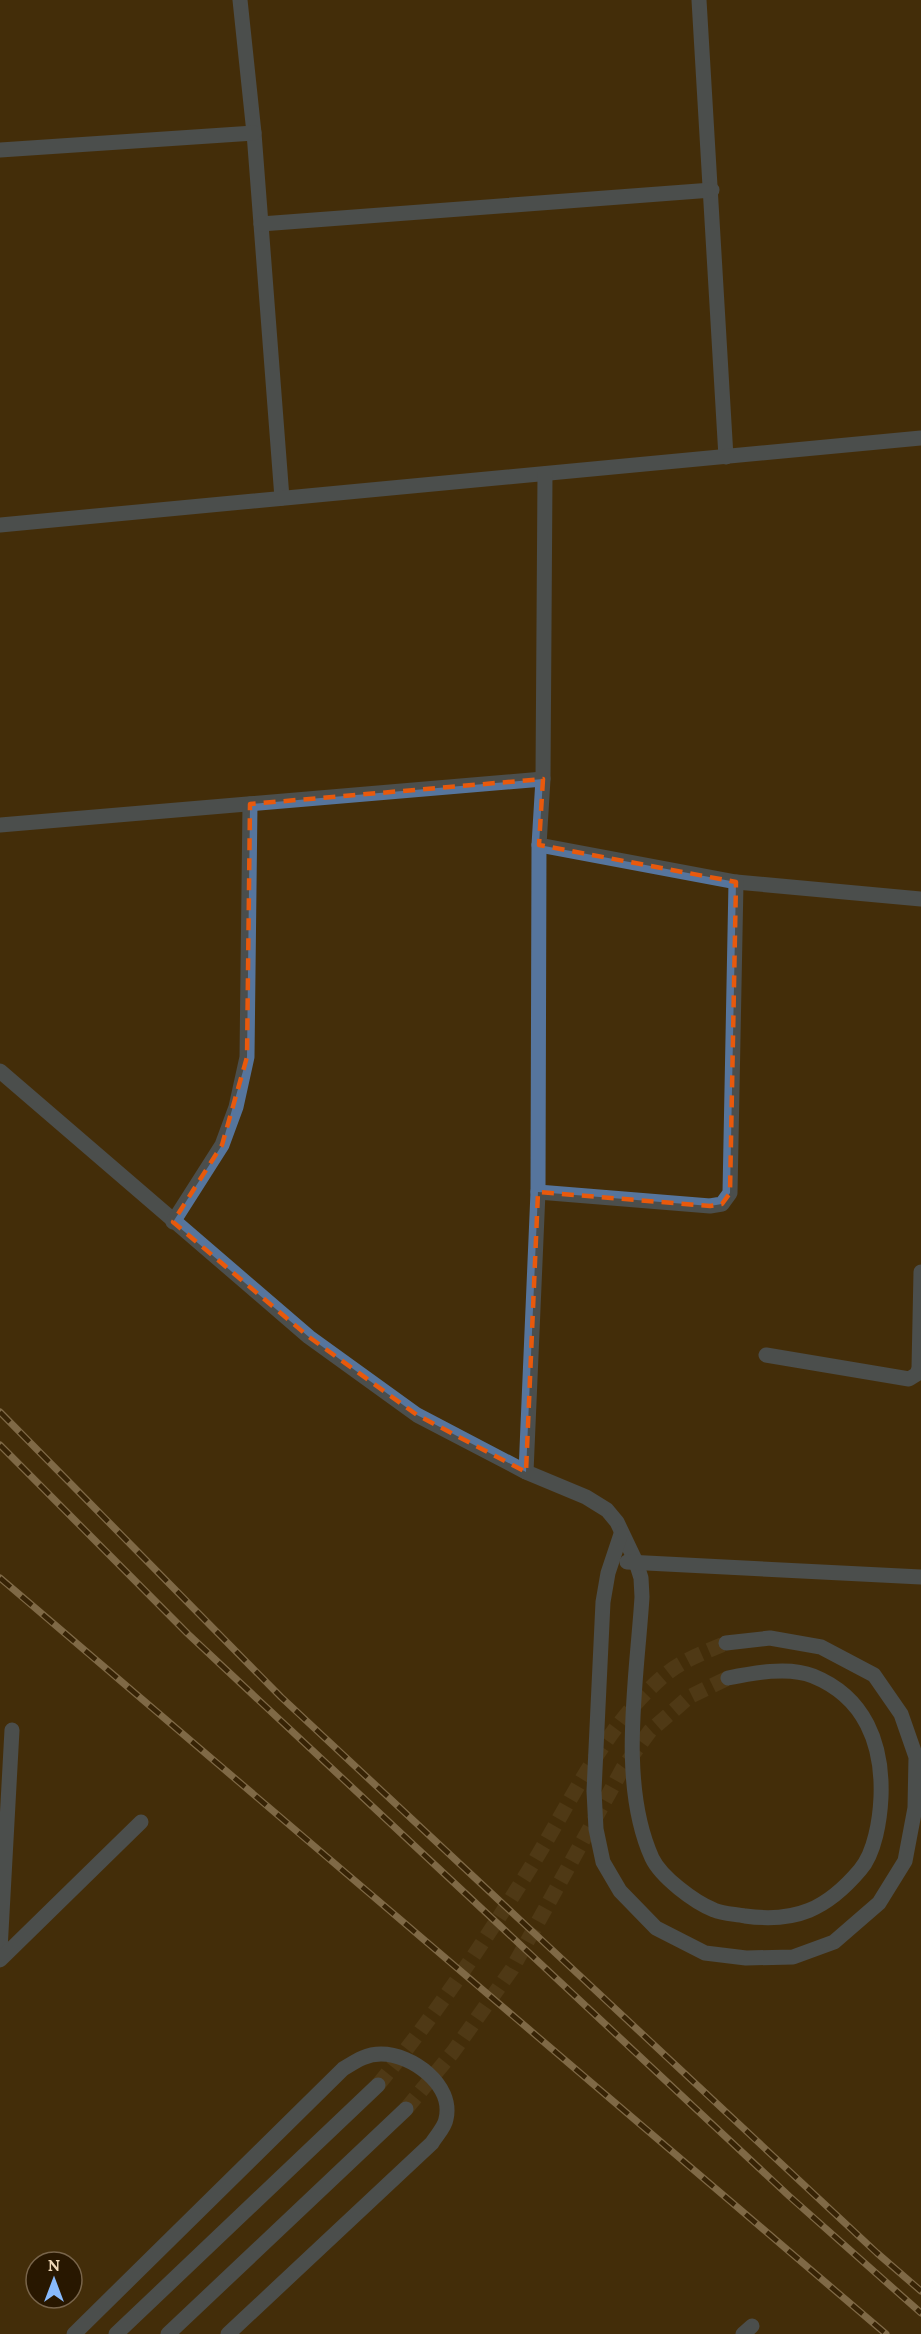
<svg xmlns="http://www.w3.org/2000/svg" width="921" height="2334" font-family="Lora,serif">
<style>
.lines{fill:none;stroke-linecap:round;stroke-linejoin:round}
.minor-tunnel{stroke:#5e4824;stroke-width:15;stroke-dasharray:15 8;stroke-linecap:butt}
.minor{stroke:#56759d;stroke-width:15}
.rail-casing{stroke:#c8b291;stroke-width:7}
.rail{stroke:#281700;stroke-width:4.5;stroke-dasharray:14;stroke-linecap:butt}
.marked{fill:none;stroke:#e8590c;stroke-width:4.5;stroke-dasharray:12 8;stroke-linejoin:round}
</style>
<rect width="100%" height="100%" fill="#442e0a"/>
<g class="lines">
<g class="minor-tunnel">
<path d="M 378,2085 C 432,2019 479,1950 524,1878 C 569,1807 601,1729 666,1674 C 683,1660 706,1652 726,1643"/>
<polyline points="406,2109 453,2052 512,1969 623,1768 650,1731 689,1697 728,1678"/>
</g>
<g class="minor">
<polyline points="240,0 254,133 282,498"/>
<polyline points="699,0 726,457"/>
<polyline points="0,150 254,133"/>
<polyline points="261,224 712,190"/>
<polyline points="0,525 921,438"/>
<polyline points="0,825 543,779"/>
<polyline points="539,845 736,882 921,899"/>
<path d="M 0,1071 L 309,1337 L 417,1415 L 526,1472 L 586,1497 L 607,1510 L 617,1522 L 636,1562 L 641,1578 L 642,1597 C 637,1678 618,1783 652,1858 C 661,1877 694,1902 714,1910 C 723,1914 735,1914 745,1916 C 796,1923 827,1909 860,1870 C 875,1853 880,1819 881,1797 C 883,1744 865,1697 813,1676 C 789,1666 752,1673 728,1678"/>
<polyline points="538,1192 710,1206 722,1204 730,1193 736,882"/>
<polyline points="173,1222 222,1145 236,1107 247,1057 250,804"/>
<polyline points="766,1355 909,1379 917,1374 919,1368 921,1272"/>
<polyline points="526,1472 538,1192 539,845 543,779 545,474"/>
<polyline points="621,1534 608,1573 603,1602 594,1791 596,1829 603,1862 620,1891 656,1928 705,1953 746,1958 793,1957 834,1942 879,1903 905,1861 915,1808 916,1757 901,1714 874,1675 821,1647 770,1638 726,1643"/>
<polyline points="627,1562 921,1577"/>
<polyline points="0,1950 12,1730"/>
<polyline points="0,1960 141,1822"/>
<path d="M 74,2334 L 343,2069 C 356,2061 366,2054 381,2054 C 412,2054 454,2085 446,2119 C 445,2127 436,2136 432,2143 L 228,2334"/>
<polyline points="116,2334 378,2085"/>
<polyline points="168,2334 406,2109"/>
<polyline points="743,2334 752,2326"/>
</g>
<defs>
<g id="rail">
<polyline points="0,1412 281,1697 877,2253 921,2291"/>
<polyline points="0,1445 188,1634 789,2196 921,2313"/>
<polyline points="0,1578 886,2334"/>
</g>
</defs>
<use href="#rail" class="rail-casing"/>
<use href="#rail" class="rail"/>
</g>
<path d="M0 0H921V2334H0ZM 543,779 L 539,845 L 736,882 L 730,1193 L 722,1204 L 710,1206 L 538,1192 L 526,1472 L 417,1415 L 309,1337 L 173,1222 L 222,1145 L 247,1057 L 250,804 Z" fill="#442e0a" fill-opacity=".55" fill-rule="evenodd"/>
<path class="marked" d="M 543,779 L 539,845 L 736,882 L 730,1193 L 722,1204 L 710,1206 L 538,1192 L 526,1472 L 417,1415 L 309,1337 L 173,1222 L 222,1145 L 247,1057 L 250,804 Z"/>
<g transform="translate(54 2280)"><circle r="28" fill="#281700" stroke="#78644a" stroke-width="1.5"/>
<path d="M0-4.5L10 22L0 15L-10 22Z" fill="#88bafc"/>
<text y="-9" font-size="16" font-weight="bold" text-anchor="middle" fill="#efd8b8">N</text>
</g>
</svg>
